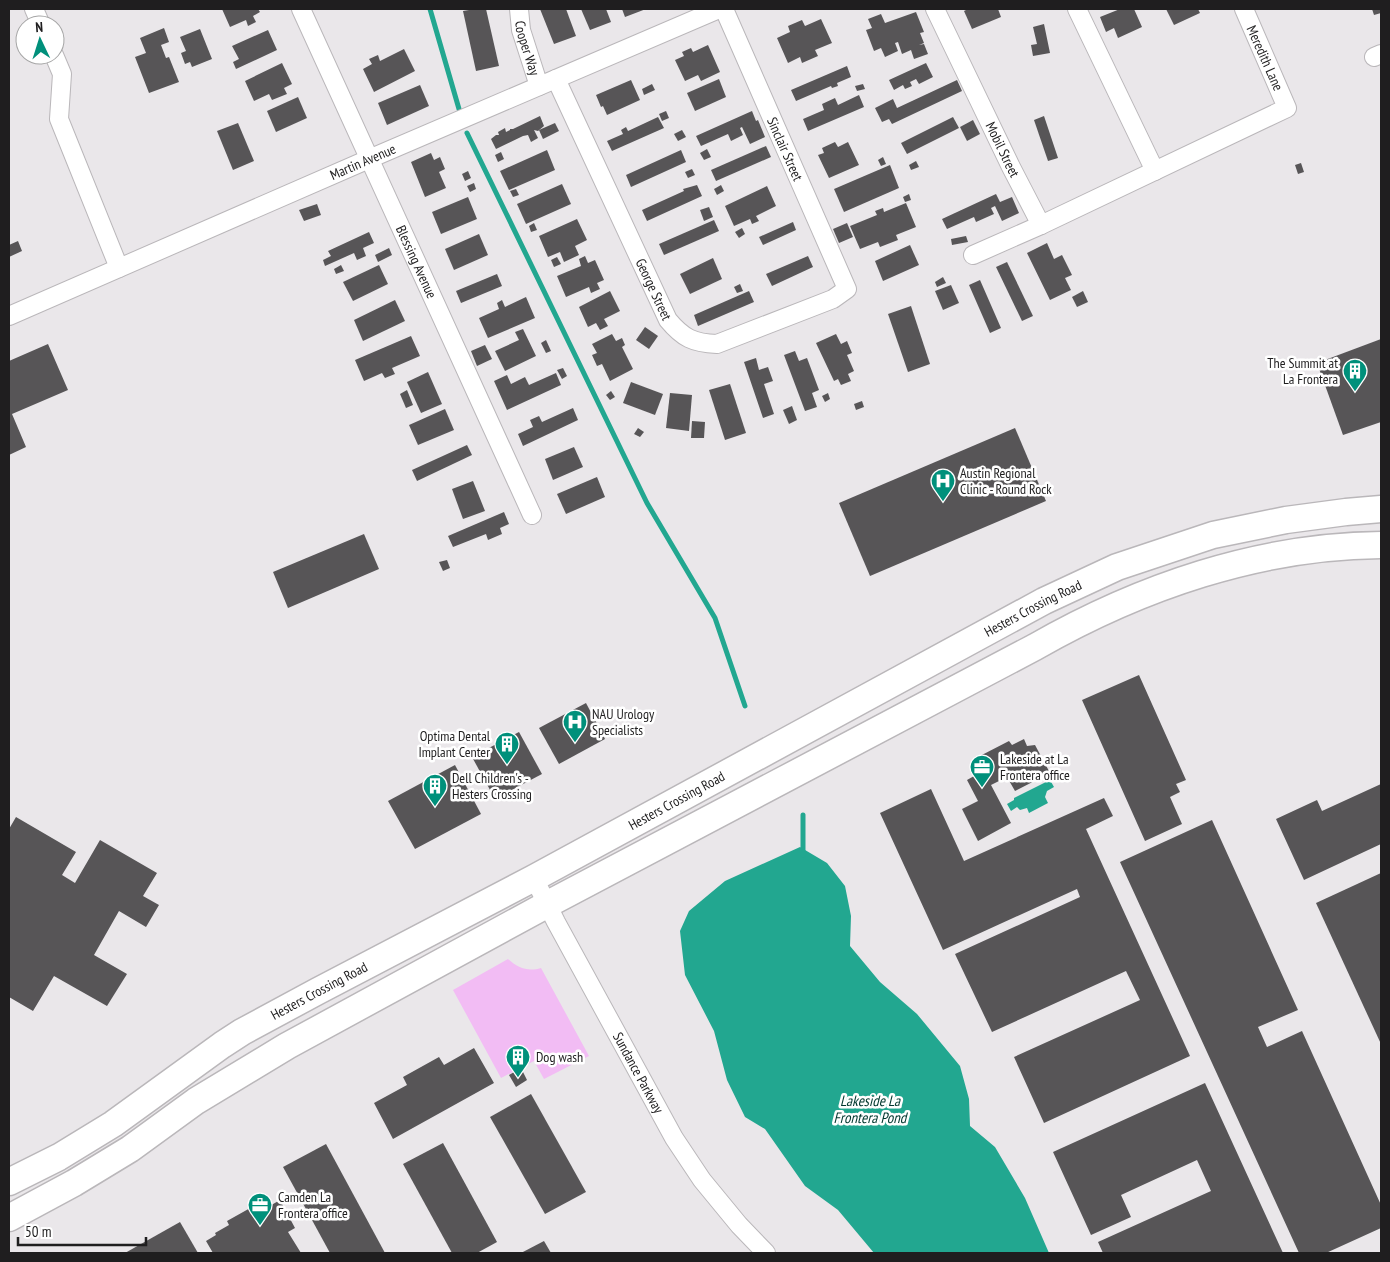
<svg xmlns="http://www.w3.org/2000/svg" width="1390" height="1262" font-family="'PT Sans Narrow',sans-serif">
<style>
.green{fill:#f2bcf4}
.water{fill:#22a790}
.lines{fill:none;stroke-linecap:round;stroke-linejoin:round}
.stream{stroke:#22a790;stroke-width:5}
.building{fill:#575557}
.street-casing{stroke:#bab7ba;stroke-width:20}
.secondary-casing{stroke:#bab7ba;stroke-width:29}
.street{stroke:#fff;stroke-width:18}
.secondary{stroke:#fff;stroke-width:26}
.labels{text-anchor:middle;stroke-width:5;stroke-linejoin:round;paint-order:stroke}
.street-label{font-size:14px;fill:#1f1e1f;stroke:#fff}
.poi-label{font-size:14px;fill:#1f1e1f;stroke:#fff;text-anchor:start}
.water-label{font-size:15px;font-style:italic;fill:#00372e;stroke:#fff}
</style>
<rect width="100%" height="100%" fill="#eae7ea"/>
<path class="green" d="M 508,959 C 518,968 528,972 541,968 L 589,1056 L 544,1079 L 534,1061 L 501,1078 L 453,990 Z"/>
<g class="water">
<polygon points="1050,780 1054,787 1047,791 1045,797 1048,803 1029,813 1027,808 1020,810 1017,807 1011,811 1007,804 1014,800 1014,798"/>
<polygon points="800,847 827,863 845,886 851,916 850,946 880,982 917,1014 960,1066 969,1099 970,1126 995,1147 1025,1198 1049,1253 874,1253 838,1210 805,1186 765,1129 745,1117 727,1080 714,1031 685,975 680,931 689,911 725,881"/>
</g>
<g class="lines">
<g class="stream">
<polyline points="430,9 459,109"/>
<polyline points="467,133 647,503 715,618 745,706"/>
<polyline points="803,855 803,815"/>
</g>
</g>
<g class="building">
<polygon points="222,9 258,9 260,12 253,16 256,22 248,26 246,20 230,27"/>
<polygon points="475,9 486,9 499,66 476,71 463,11"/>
<polygon points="540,9 566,9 576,36 554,44"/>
<polygon points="581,9 606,9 611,22 590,30"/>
<polygon points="622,9 646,9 625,17"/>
<polygon points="968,9 998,9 1001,17 972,29 964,11"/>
<polygon points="1120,9 1134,9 1142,27 1118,38 1114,28 1106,32 1100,17"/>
<polygon points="1166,9 1198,9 1200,13 1174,25"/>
<polygon points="1372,9 1381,9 1381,13 1374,15"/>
<polygon points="916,12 924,32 920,33 924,43 919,45 924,44 928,54 914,59 911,50 902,54 898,42 895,43 898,51 885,57 881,48 874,51 866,30 872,28 868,19 881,14 885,23"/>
<polygon points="821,19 832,43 815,50 818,56 802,63 800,57 788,63 777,38 790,32 788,26 802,20 805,26"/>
<polygon points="1044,24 1050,53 1033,56 1031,45 1037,44 1033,27"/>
<polygon points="164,28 169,42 161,45 166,58 169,57 179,82 149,93 135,57 146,53 140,38"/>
<polygon points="200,29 212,59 192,67 190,62 185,64 181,53 186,51 180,37"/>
<polygon points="268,30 277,50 236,69 233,62 239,59 232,46"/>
<polygon points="708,45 720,72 701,81 698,75 685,81 675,60 684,56 682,52 691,48 693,52"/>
<polygon points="404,49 415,71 374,92 363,69 372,64 369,59 378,55 380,61"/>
<polygon points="282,63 292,84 284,88 287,94 272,100 269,94 254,101 245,81"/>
<polygon points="926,63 933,77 919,84 916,79 910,82 912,86 905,89 903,85 894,90 889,80"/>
<polygon points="847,66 851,77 837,83 838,86 832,88 831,86 796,101 791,90"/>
<polygon points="719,79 726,97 695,111 687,93"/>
<polygon points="631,80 640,100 607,115 603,106 601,107 596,95"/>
<polygon points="957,80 962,91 892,124 889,119 882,122 875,108 893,99 897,108"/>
<polygon points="652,84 655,90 644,95 642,89"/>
<polygon points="863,84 865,89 857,91 855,86"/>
<polygon points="420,85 429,106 387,125 378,103"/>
<polygon points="859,95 864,107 808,131 803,119 824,110 822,104 835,98 838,105"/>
<polygon points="298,97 307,118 276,132 267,111"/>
<polygon points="666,111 669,118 662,121 659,114"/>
<polygon points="752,111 756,121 758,120 765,137 750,144 742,127 740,128 743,135 731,141 728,134 701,146 696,136"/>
<polygon points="540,116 544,126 538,131 534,130 538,138 531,142 528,135 523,136 496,149 491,139 496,135 499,135 498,132 505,128 506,132 510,130 510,129 513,129"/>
<polygon points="1044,116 1058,158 1048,161 1034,120"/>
<polygon points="658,117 664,128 612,151 607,141 623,134 621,130 626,127 628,131"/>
<polygon points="953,117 959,128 907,154 901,143"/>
<polygon points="973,120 980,134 967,141 960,127"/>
<polygon points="238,123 254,161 233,170 217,131"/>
<polygon points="555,123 559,131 543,139 539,130"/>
<polygon points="682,130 686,137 678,141 674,134"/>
<polygon points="835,142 838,147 848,142 859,165 829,178 818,155 824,153 822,148"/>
<polygon points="766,146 771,157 716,181 711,170"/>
<polygon points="707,149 711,157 704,160 700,153"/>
<polygon points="547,150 555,170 509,190 500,171"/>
<polygon points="681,150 686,162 631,187 626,175"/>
<polygon points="501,152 504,159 498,162 495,155"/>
<polygon points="431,153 434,160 440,157 445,169 439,172 446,188 425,197 411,162"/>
<polygon points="883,157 886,164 881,166 878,160"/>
<polygon points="916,161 919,167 911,170 909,165"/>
<polygon points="1301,163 1304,172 1298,174 1295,165"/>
<polygon points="890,165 899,188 844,212 834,189"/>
<polygon points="692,169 695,175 688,178 685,172"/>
<polygon points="468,171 471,178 465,181 462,174"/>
<polygon points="474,183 476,189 470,192 467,186"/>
<polygon points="562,184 571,204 526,224 517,204"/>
<polygon points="697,185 702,196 647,221 642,210 684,191 683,189"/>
<polygon points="721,185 724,191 717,195 714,189"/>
<polygon points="767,186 776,206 756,216 759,221 752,224 750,219 734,226 725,206"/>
<polygon points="516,189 519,195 513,197 510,191"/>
<polygon points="909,194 911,200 905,202 903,197"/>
<polygon points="996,194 1000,202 1012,197 1019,213 1002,221 995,206 991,208 994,214 976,222 974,217 947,229 942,219"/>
<polygon points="468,197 477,219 441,234 432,212"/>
<polygon points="906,203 916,227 896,235 898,240 880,247 878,242 860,249 850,226 877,215 875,211 883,208 884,212"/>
<polygon points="317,204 321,215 304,221 299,210"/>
<polygon points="709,207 713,217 704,221 700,210"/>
<polygon points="577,219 587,240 575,246 579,255 564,262 560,252 548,257 539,236"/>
<polygon points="714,220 719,231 664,255 659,244"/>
<polygon points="793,222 796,230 763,245 759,237"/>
<polygon points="534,223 537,230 531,232 529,226"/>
<polygon points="847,223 853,237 839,243 833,229"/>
<polygon points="742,228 745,234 739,238 735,232"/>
<polygon points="369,232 374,243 363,248 366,256 357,260 354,253 325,266 323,260 331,256 328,251"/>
<polygon points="479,234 488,255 454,270 445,249"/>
<polygon points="966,236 968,242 952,245 951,239"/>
<polygon points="18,241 22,251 9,257 9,245"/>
<polygon points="1047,243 1054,259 1062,255 1072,275 1065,278 1071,290 1050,300 1027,253"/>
<polygon points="910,245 919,265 883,281 875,261"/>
<polygon points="389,248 392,255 378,262 375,255"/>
<polygon points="585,256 588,263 595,260 604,280 597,283 600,289 591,293 589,287 566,297 557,276 581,266 579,259"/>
<polygon points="808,256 813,267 772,286 766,274"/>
<polygon points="557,257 561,264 554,267 551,260"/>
<polygon points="713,258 722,279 690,294 680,274"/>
<polygon points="1007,262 1033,316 1022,321 996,267"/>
<polygon points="341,265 344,271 336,274 334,269"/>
<polygon points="379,265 388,284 353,301 343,282"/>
<polygon points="497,274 502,286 461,303 456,291"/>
<polygon points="943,277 946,283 937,287 935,282"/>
<polygon points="980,280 1001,328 990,333 969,285"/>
<polygon points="740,284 743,291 737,293 734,287"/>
<polygon points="951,285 959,303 943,310 935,291"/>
<polygon points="610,291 620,311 604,319 608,326 600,330 596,323 588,327 579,307"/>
<polygon points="749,291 754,302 698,326 694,315"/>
<polygon points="1083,291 1088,302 1077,307 1072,297"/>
<polygon points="526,297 535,318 488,338 479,318 499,309 497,303 502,300 505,307"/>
<polygon points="395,300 405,321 363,341 354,320"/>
<polygon points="911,306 930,364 908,372 888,314"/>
<polygon points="645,327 658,336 649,349 636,340"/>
<polygon points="523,329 536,356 505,371 495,351 519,340 515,332"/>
<polygon points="612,334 616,341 622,338 625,345 622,347 633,369 610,381 602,364 597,366 592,355 597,353 592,344"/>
<polygon points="836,334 841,344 847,341 852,353 847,355 854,371 848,374 851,381 841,385 838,379 834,381 816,343"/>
<polygon points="411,336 420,356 392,368 395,374 385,378 382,373 364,381 355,360"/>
<polygon points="1381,339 1381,422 1343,435 1317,363"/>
<polygon points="546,340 551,351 546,353 541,343"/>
<polygon points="48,344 68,390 12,414 26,447 9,455 9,361"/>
<polygon points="485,345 492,359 477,366 471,351"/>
<polygon points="795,351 799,361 807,358 819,390 812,393 817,407 805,411 784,355"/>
<polygon points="756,358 759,370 768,367 773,381 764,384 774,414 763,418 744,362"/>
<polygon points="563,368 567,376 562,379 557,370"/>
<polygon points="428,372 442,404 421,413 407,382"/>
<polygon points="556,373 561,385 507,410 494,381 507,375 511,384 525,377 529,385"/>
<polygon points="631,382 663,394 655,415 623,403"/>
<polygon points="730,384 746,433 725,440 709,390"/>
<polygon points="407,390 413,405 406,408 400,394"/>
<polygon points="611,391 615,397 610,400 606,395"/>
<polygon points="670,393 692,395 689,431 666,428"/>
<polygon points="828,393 830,399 825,402 822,396"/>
<polygon points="862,401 864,407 856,410 854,404"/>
<polygon points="792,406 797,420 789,424 783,410"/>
<polygon points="573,408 578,420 523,446 518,434 533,427 530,420 539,416 542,422"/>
<polygon points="445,409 454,430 418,445 409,425"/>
<polygon points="692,421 705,422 704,438 691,438"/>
<polygon points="638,428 644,432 640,437 634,434"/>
<polygon points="1015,428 1046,501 870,576 839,503"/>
<polygon points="467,445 472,455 417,481 412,470"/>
<polygon points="574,447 583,467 553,480 545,459"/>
<polygon points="597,477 605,497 566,514 557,494"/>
<polygon points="473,481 485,511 463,519 452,489"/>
<polygon points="504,512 509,524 500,528 502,534 488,540 486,534 453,547 448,536"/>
<polygon points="364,534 379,569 288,608 273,572"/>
<polygon points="447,560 450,568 443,571 439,562"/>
<polygon points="1139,675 1186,780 1176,784 1180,792 1170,797 1182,824 1145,841 1082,700"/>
<polygon points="586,703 605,739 559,764 539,728"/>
<polygon points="519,732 542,774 495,799 472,757"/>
<polygon points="1024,739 1027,746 1035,745 1050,773 1015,791 1007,777 991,785 1011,823 978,841 962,809 978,801 967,780 983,771 976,758 1009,741 1012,745"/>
<polygon points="455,765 481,814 415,849 388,801"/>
<polygon points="1381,784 1381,844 1304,880 1276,819 1317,800 1322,811"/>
<polygon points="931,789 964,861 1104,798 1113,816 1086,829 1190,1056 1044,1123 1014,1057 1140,1000 1126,971 992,1032 955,954 1080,897 1077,889 943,950 880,813"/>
<polygon points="16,817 76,852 62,875 75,883 100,840 157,873 143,896 159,905 146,927 119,911 94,955 127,974 107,1006 54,976 33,1011 9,997 9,829"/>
<polygon points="1212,820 1298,1010 1258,1027 1267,1047 1302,1031 1381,1205 1381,1228 1326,1253 1299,1253 1120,862"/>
<polygon points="1381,873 1381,1044 1316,903"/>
<polygon points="474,1048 494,1083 393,1139 374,1103 407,1085 403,1077 439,1057 444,1065"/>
<polygon points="521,1068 527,1080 516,1087 509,1075"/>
<polygon points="1205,1083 1283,1253 1103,1253 1098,1242 1211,1191 1197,1160 1121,1195 1131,1217 1091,1235 1053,1152"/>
<polygon points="531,1094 586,1192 545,1214 490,1117"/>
<polygon points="443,1143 497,1242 477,1253 452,1253 403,1164"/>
<polygon points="326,1144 385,1253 330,1253 283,1167"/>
<polygon points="280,1200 295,1228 288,1232 301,1253 213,1253 206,1241 216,1235 215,1233 229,1225 227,1221 252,1207 254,1210 267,1203 268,1207"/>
<polygon points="180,1222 198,1253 125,1253"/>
<polygon points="544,1241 551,1253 521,1253"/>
</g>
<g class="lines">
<defs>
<g id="street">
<polyline points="34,9 41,25"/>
<path id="s1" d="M 301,9 L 532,515"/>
<path id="s2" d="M 519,9 L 521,30 L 539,86"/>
<path id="s3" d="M 935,9 L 1011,167 L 1041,225 L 973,255"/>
<polyline points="1077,9 1155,171"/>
<polyline points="54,55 62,74 59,119 119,268"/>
<polyline points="1374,57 1381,54"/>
<path id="s4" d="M 556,79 L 668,320 C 683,338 693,343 717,344 L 833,299 L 847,289 L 724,9"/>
<polyline points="1041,225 1287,108 1244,9"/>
<path id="s5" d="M 9,316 L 369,159 L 719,9"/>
<path id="s6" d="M 534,878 L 556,922 L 674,1138 L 702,1180 L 739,1225 L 766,1253"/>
</g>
<g id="secondary">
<path id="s7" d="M 9,1182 L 59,1157 L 113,1124 L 222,1045 L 242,1032 L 318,991 L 534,878 L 1044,601 L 1117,567 L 1213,535 L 1286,520 L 1346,512 L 1381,509"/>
<path d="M 9,1218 L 74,1183 L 130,1149 L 196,1101 L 287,1046 L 548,904 L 1035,647 C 1140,587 1259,546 1381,545"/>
</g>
</defs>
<use href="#street" class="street-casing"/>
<use href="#secondary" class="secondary-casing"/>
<use href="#street" class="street"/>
<use href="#secondary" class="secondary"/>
</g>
<defs>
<symbol id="building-pin" viewBox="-11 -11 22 30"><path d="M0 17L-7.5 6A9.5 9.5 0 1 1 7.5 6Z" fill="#00907b" stroke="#fff"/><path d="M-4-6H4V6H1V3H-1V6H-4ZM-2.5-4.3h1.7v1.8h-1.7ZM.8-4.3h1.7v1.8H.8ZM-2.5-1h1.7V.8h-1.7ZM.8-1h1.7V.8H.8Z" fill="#fff"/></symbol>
<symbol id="hospital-pin" viewBox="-11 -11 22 30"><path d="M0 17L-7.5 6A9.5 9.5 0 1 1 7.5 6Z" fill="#00907b" stroke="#fff"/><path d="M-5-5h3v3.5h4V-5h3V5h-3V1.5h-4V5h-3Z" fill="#fff"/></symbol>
<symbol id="office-pin" viewBox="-11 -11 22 30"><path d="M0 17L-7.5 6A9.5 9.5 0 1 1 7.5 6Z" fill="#00907b" stroke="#fff"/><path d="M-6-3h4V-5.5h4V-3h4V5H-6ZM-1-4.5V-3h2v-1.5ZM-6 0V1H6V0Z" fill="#fff"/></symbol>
</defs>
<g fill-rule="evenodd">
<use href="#building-pin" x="1341" y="357" width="28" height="38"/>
<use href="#hospital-pin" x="929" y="467" width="28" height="38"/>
<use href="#hospital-pin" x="561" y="708" width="28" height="38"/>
<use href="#building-pin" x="493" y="730" width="28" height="38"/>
<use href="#office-pin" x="968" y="753" width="28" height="38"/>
<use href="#building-pin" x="421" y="772" width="28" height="38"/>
<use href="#building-pin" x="504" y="1043" width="28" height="38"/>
<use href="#office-pin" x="246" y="1191" width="28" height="38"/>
</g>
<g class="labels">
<g class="street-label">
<text dy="5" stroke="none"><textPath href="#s2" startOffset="40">Cooper Way</textPath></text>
<text transform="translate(1265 58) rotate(66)" y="5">Meredith Lane</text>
<text transform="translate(785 149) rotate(66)" y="5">Sinclair Street</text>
<text dy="5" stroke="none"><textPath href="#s3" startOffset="156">Mobil Street</textPath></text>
<text dy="5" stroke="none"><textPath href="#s5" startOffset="386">Martin Avenue</textPath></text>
<text dy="5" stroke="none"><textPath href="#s1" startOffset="278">Blessing Avenue</textPath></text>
<text dy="5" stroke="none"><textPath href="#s4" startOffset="232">George Street</textPath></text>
<text dy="5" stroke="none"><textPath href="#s7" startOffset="1175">Hesters Crossing Road</textPath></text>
<text dy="5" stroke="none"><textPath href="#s7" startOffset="770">Hesters Crossing Road</textPath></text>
<text dy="5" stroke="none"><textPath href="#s7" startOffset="365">Hesters Crossing Road</textPath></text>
<text dy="5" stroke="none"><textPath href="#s6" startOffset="221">Sundance Parkway</textPath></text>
</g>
<g class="poi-label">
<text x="1338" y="368" text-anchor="end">The Summit at<tspan x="1338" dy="16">La Frontera</tspan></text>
<text x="960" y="478">Austin Regional<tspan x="960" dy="16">Clinic - Round Rock</tspan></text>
<text x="592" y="719">NAU Urology<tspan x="592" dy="16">Specialists</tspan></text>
<text x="490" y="741" text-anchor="end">Optima Dental<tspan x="490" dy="16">Implant Center</tspan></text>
<text x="1000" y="764">Lakeside at La<tspan x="1000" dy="16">Frontera office</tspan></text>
<text x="452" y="783">Dell Children's -<tspan x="452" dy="16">Hesters Crossing</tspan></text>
<text x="536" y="1062">Dog wash</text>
<text x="278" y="1202">Camden La<tspan x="278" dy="16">Frontera office</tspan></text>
</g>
<g class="water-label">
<text x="870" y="1106">Lakeside La<tspan x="870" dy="17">Frontera Pond</tspan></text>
</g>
</g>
<rect width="1390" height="1262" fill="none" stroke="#1f1e1f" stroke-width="20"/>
<g transform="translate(40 40) rotate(356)"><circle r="24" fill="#ffffff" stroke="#a5a5a5"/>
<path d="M0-4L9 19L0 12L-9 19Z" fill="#00907b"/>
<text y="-8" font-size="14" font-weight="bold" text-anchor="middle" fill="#1f1e1f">N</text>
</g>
<path d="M18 1237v8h128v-8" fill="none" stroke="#1f1e1f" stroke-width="2.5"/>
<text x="25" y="1237" font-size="15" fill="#1f1e1f" stroke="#ffffff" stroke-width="4" paint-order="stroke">50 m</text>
</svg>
